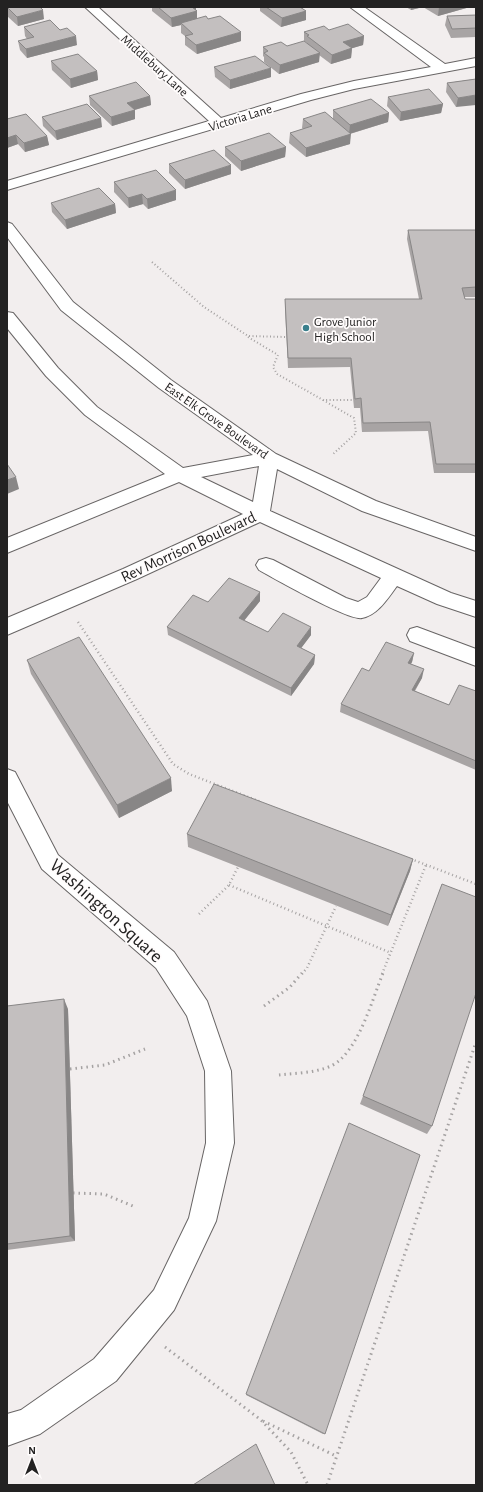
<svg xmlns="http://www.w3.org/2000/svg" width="483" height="1492" font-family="'Alegreya Sans',sans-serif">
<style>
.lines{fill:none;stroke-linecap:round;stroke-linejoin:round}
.minor-casing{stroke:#686565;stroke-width:2}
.path-far2{stroke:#a5a2a2;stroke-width:2;stroke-dasharray:1 2.5;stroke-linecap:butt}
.path-far1{stroke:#a5a2a2;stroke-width:2.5;stroke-dasharray:1 3;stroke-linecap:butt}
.path{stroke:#a5a2a2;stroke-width:3;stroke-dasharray:1.5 4;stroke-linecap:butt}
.minor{fill:#fff;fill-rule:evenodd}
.wall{fill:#a8a4a4}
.shaded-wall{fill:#888686}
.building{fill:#c3bfbf;stroke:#888686}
.poi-dot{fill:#3a7f8c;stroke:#fffcfc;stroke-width:1.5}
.labels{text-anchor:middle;stroke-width:3.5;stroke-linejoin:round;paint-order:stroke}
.far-street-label{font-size:13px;fill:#232222;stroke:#fffcfc}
.far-poi-label{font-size:13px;fill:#232222;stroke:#fffcfc;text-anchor:start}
.street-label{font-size:16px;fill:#232222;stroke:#fffcfc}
.near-street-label{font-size:19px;fill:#232222;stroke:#fffcfc}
</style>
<rect width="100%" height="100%" fill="#f2eeee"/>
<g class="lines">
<defs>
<g id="minor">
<polygon points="85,7 98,7 221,118 301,94 354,81 431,67 350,7 364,7 445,64 476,58 476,66 354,89 311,100 7,190 7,181 209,121"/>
<path d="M 7,222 L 12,224 L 73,302 L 171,380 L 276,454 L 376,501 L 476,537 L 476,551 L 362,511 L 277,469 L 270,511 L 451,593 L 476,601 L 476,617 L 437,604 L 397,586 C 388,598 378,615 362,618 C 349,621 275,579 259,570 L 256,565 L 259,560 L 266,558 L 273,560 L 346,598 L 358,602 L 367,597 L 381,578 L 260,522 L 137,579 L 7,635 L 7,618 L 123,569 L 243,514 L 179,482 L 7,553 L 7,538 L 165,474 L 85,415 L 46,376 L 7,328 L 7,312 L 13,313 L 58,368 L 97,407 L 183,468 L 253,455 L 159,388 L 61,310 L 7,237 ZM 259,466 L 253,502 L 201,477 Z"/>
<polygon points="417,627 476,649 476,666 410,641 407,635 410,629"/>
<polygon points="7,769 15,772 58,855 174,952 207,1001 231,1071 234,1143 216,1221 174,1310 116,1381 40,1434 7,1446 7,1414 21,1410 94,1359 154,1290 189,1218 206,1143 205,1071 187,1016 156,968 42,869 7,801"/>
</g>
</defs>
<use href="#minor" class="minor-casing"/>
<g class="path-far2">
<polyline points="152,262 204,307 248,336 286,337"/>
<polyline points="248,337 278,355 273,367 277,374 323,400 353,400"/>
<polyline points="323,400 354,418 356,433 332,455"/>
</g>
<g class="path-far1">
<polyline points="78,622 173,764 189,774 261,802"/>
<polyline points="411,859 476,884"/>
<polyline points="229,885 391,953"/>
<polyline points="199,914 229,885 238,867"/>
<polyline points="302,974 307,968 336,906"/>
<polyline points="382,974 426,865"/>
</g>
<g class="path">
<polyline points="264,1006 290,987 302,973"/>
<polyline points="70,1069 105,1065 145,1049"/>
<path d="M 279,1075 C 296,1073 315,1073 331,1066 C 358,1053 372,1000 383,973"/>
<polyline points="73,1193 104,1194 133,1206"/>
<polyline points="165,1347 261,1420 291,1452 308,1485"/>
<polyline points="263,1421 336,1456"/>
<polyline points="327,1485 476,1042"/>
</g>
<use href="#minor" class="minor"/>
</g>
<g class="wall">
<polygon points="7,7 44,19 18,26 7,16"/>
<polygon points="152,7 196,7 196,10 197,11 197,19 241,41 197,54 185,45 185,36 181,33 181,25 172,27 152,11"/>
<polygon points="260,7 300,7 306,11 306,20 281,27 260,11"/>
<polygon points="406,7 423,7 411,10"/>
<polygon points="423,7 470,7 438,16"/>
<polygon points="476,15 476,37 451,38 445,25 447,16"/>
<polygon points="24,27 77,45 27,58 20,50 18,41 27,39 25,36"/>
<polygon points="329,30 364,36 363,45 352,48 351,58 331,64 319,55 319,62 279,74 264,62 264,57 263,56 263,47 287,46 307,43 304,41 304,32"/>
<polygon points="51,61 97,71 98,80 71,88 52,70"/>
<polygon points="214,67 271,77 230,89 215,77"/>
<polygon points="476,79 456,107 446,92 447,83"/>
<polygon points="89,96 150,96 151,105 135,110 135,119 112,126 90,105"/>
<polygon points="388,97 443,104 441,113 400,121 387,106"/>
<polygon points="333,110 389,113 388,122 350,134 350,144 306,157 289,143 290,133 303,129 302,128 303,119 333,119"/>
<polygon points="42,117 102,127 57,140 43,126"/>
<polygon points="7,119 47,136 49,145 25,152 18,144 7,148"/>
<polygon points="225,147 286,147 285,157 241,171 225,156"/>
<polygon points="169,164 231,174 185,189 169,173"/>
<polygon points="114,182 176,200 148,209 143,204 129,208 114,192"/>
<polygon points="51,203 115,204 116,213 67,229 52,212"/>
<polygon points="408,230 476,230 476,297 464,297 465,299 476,299 476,473 434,473 428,431 362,432 360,408 354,408 350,367 288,368 285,309 285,299 419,299 407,239"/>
<polygon points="260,601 244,620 268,632 311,635 301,648 315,655 314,664 291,696 168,635 167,627 208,602"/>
<polygon points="414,653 412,662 411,664 422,678 415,691 449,705 476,691 476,770 340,712 341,704 369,671"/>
<polygon points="27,660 172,791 119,818 31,674"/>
<polygon points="187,834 413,859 410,871 388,926 188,847"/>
<polygon points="442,884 432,1126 427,1134 360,1104"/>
<polygon points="7,1006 68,1009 75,1241 7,1250"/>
<polygon points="246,1394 325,1434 323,1434 246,1395"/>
</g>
<g class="shaded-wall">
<polygon points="188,7 196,7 196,10 188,13"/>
<polygon points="411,7 423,7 411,10"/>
<polygon points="439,7 470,7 438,16"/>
<polygon points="43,10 44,19 18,26 17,17"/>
<polygon points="197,11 197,20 181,23 181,25 172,27 171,18"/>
<polygon points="306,11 306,20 281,27 282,18"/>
<polygon points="241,32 241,41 197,54 196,45"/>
<polygon points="76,36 77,45 27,58 26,49"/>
<polygon points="364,36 363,45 343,51 343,42"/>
<polygon points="352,48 351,58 331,64 332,55"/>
<polygon points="320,53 319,62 279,74 280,65"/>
<polygon points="271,68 271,77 230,89 230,80"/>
<polygon points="97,71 98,80 71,88 70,79"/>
<polygon points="7,89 8,97 7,98"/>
<polygon points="476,95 476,105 456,107 458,98"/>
<polygon points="150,96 151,105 127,112 127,103"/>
<polygon points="443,104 441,113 400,121 401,112"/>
<polygon points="135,110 135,119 112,126 111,117"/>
<polygon points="389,113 388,122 349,134 350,125"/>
<polygon points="101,118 102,127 57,140 55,131"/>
<polygon points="351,134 350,144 306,157 306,148"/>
<polygon points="16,135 18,144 7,148 7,138"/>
<polygon points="47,136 49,145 25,152 24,143"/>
<polygon points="286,147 285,157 241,171 241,161"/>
<polygon points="231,165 231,174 185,189 185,180"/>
<polygon points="176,190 176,200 148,209 147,199"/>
<polygon points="142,194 143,204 129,208 128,198"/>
<polygon points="115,204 116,213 67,229 65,220"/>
<polygon points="16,477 19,489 7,494 7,480"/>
<polygon points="260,592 260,601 239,627 239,618"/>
<polygon points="311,627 311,635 296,655 297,646"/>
<polygon points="414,653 412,662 406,671 408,663"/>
<polygon points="315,655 314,664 291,696 291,688"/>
<polygon points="424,669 422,678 410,698 412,690"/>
<polygon points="171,778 172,791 119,818 117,805"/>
<polygon points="413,859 410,871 388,926 391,915"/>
<polygon points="64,999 68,1009 75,1241 70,1236"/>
</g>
<g class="building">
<polygon points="7,7 40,7 43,10 17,17"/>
<polygon points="158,7 192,7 197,11 171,18"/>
<polygon points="266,7 300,7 306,11 282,18"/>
<polygon points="476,15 476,28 452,29 447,16"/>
<polygon points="206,16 208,19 220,16 241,32 196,45 185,36 193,34 181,23"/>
<polygon points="50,20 60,30 67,28 76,36 26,49 18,41 34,37 24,27"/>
<polygon points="348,24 364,36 343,42 352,48 332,55 307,36 309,35 304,32 324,26 329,30"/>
<polygon points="304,41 320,53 280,65 264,53 268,51 263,47 281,42 287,46"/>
<polygon points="78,54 97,71 70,79 51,61"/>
<polygon points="255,56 271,68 230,80 214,67"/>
<polygon points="476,79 476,95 458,98 447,83"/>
<polygon points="136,82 150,96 127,103 135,110 111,117 89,96"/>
<polygon points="429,89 443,104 401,112 388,97"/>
<polygon points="371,99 389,113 350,125 333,110"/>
<polygon points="87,104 101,118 55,131 42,117"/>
<polygon points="325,112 351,134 306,148 290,133 312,126 303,119"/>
<polygon points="26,114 47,136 24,143 16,135 7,138 7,119"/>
<polygon points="269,133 286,147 241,161 225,147"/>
<polygon points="214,150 231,165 185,180 169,164"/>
<polygon points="156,170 176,190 147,199 142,194 128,198 114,182"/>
<polygon points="99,188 115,204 65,220 51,203"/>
<polygon points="408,230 476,230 476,287 462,288 465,299 476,299 476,464 436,464 430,422 363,423 361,398 355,399 351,358 288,358 285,299 422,299"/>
<polygon points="7,464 16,477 7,480"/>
<polygon points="229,578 260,592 239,618 268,632 283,613 311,627 297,646 315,655 291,688 167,627 193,595 208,602"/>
<polygon points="79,637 171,778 117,805 27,660"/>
<polygon points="386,642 414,653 408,663 424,669 412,690 449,705 459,685 476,691 476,761 341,704 362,668 369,671"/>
<polygon points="214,784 413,859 391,915 187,834"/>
<polygon points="442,884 476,897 476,993 432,1126 363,1096"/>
<polygon points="64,999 70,1236 7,1244 7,1006"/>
<polygon points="349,1123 420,1155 325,1434 246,1394"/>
<polygon points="256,1444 275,1485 193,1485"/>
</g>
<circle class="poi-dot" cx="306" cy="328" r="4"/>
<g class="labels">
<g class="far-street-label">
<text transform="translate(155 65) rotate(42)" y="5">Middlebury Lane</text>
<text transform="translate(240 117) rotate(-17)" y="5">Victoria Lane</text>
<text transform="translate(217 420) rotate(35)" y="5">East Elk Grove Boulevard</text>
</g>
<g class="far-poi-label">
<text x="314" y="326">Grove Junior<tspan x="314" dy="15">High School</tspan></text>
</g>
<g class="street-label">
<text transform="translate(188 546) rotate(-25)" y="6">Rev Morrison Boulevard</text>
</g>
<g class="near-street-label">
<text transform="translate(107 910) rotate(42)" y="7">Washington Square</text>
</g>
</g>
<rect width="483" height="1492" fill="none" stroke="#232222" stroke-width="16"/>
<g transform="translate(32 1460)" stroke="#fffcfc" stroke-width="3" paint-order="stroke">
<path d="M0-3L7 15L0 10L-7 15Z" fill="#232222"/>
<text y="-6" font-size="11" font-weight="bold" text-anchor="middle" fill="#232222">N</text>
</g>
</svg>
